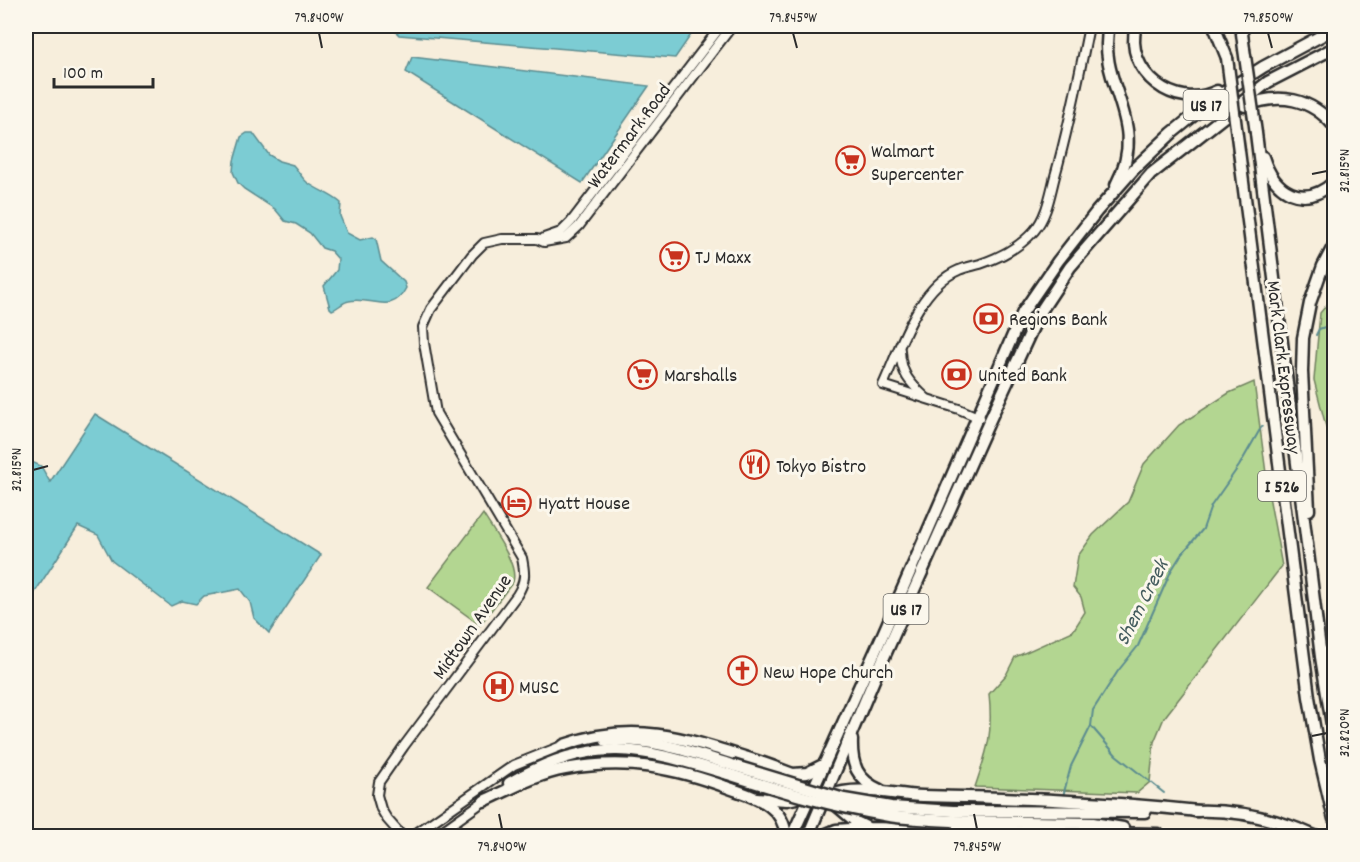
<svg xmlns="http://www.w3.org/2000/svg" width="1360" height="862" font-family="Dekko,sans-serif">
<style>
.green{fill:#b3d691;stroke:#6f805e;stroke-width:1.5}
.water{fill:#7bccd3;stroke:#5b8c90;stroke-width:1.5}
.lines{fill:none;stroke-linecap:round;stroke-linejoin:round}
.stream{stroke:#5b8c90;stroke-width:2}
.secondary-casing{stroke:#2b2b2b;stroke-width:12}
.highway-casing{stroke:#2b2b2b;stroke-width:15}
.secondary{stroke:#fbf7ec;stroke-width:8}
.highway{stroke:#fbf7ec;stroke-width:10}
.highway-bridge-casing{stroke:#2b2b2b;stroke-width:15;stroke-linecap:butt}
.highway-bridge{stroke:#fbf7ec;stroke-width:10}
.ticks{fill:none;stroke:#2b2b2b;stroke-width:2}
.labels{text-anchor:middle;stroke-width:6;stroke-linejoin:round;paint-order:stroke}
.shield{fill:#fbf7ec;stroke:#696865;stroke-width:1.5}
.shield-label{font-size:18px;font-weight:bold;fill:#2b2b2b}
.street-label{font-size:20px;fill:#2b2b2b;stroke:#fbf7ec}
.poi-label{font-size:20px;fill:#2b2b2b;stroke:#fbf7ec;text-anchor:start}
.water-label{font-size:21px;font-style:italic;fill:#435b5d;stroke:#fbf7ec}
.neatline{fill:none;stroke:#2b2b2b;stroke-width:2}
.ticks-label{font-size:15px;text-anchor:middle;fill:#2b2b2b}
</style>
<rect width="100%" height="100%" fill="#f7eedc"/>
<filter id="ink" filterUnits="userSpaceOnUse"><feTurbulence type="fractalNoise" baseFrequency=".0167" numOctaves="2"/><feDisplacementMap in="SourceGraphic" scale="12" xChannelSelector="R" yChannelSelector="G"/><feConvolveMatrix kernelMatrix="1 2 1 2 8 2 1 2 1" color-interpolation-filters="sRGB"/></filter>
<g filter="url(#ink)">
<g class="green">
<polygon points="1334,296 1334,451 1333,454 1314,380 1320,313"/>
<path d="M 1254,382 L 1269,496 L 1282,566 L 1164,718 L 1154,742 L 1150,782 L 1137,793 L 975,787 C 988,749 993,734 989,694 L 1006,675 L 1015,657 L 1073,631 L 1085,612 L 1081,597 L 1073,587 L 1078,556 L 1093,535 L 1128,502 L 1144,464 L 1179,425 L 1229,393 Z"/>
<path d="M 483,514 C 492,530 519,564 513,582 L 480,625 L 428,587 Z"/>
</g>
<g class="water">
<polygon points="390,26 697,26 675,58 399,35"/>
<polygon points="412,57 649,86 582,183 406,72"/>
<path d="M 247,133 L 253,133 L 269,155 L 279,161 L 293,165 C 299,171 301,178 308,183 C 319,191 331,194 341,203 L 340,216 L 347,233 L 360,240 L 373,237 L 376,239 L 381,261 L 404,282 L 406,288 C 392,316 372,296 349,301 C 342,302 339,308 332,310 L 330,308 L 324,286 L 337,270 L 338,259 L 331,251 L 322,248 L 310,233 L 296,224 L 285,221 L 275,209 L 244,189 L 238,183 L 233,172 L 234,161 L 241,137 Z"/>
<polygon points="95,414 321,555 269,633 254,618 250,602 240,589 204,596 196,604 182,601 171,606 112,561 98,535 78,526 26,606 26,466 32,462 41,466 50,482"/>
</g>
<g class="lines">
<g class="stream">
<polyline points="1316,335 1319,329 1325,327 1334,313"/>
<polyline points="1091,726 1116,755 1164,793"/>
<polyline points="1063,796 1071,766 1091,726 1093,710 1118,671 1138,646 1171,571 1181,555 1203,529 1211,506 1239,466 1262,426"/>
</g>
<defs>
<g id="secondary">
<polyline points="544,238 561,232 571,222 721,26"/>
<path d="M 900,350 C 901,374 909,382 926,398"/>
<path d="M 980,418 L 959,409 L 883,385 C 900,348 918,287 959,270 C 965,267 973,266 980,264 C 1001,257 1020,247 1034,231 C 1047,216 1050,195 1055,176 C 1069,127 1079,76 1089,26"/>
<path d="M 402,836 L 387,819 L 381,809 L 377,795 L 379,782 L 404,746 L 517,595 C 526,581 525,573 522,558 L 436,413 L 424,343 L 423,327 L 431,309 L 472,255 L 484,243 L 502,239 L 537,239 L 544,242 L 566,238 L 579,226 L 732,26"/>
<polyline points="412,836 514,765 564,745"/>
<polyline points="435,836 484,801"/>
</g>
<g id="highway">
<path d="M 1109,26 C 1096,86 1151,120 1116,185"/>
<path d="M 1136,26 C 1123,72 1176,112 1217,91"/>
<polyline points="1214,26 1227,58"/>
<polyline points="1241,26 1244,49"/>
<path d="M 1245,106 C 1279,92 1311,98 1334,126"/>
<polyline points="1256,133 1321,657 1334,737"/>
<polyline points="1239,151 1309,697 1320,760 1334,819"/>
<path d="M 1263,157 C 1274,192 1303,210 1334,182"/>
<polyline points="1309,510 1302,372 1303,338 1310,303 1323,266 1334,245"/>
<path d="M 852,740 C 851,764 857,780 880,790"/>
<path d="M 606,741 C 650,737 691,752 732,765"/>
<path d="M 564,745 C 638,719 691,740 763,763 C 773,766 783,771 793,774 L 807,773 L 823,765"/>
<path d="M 509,783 C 594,734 639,747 728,774"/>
<path d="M 828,796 C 859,784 891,795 923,796 C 1015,798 1107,801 1198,811"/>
<polyline points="756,798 787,800 805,796"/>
<path d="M 484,801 C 510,789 537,774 565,769 C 627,758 673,767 732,789 C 757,798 783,805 786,836"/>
<polyline points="836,805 856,822 868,828 1158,834"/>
<polyline points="953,811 1145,812"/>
<path d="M 1194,811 C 1236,809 1277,819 1315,836"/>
<polyline points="953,821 1093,823 1123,828"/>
<polyline points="792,836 883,634 1023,312 1058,261 1097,211 1134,169 1172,133 1215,98 1263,67 1334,29"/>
<polyline points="808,836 876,675 989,422 1039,314 1070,267 1151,174 1268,82 1334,48"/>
<polyline points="822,836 836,830 865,828"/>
</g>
</defs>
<use href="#secondary" class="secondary-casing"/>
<use href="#highway" class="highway-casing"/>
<use href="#secondary" class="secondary"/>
<use href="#highway" class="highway"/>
<defs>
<g id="highway-bridge">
<polyline points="1244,49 1256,133"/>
<polyline points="1227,58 1239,151"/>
<polyline points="732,765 844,799 891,807 953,811"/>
<path d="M 728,774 C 781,791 834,807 889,816 C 910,819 932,820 953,821"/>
</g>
</defs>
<use href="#highway-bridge" class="highway-bridge-casing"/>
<use href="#highway-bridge" class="highway-bridge"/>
</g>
</g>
<path class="ticks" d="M 319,33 L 322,48M 793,33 L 797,48M 1268,33 L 1272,48M 1312,174 L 1327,171M 33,470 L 48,466M 1312,736 L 1327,733M 499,814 L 502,829M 974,814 L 977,829"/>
<defs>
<symbol id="supermarket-ring" viewBox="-11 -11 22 22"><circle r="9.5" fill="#fbf7ec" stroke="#c8321e" stroke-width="1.5"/><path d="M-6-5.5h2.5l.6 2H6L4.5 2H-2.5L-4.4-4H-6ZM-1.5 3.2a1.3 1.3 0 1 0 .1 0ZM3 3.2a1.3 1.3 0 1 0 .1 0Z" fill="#c8321e"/></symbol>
<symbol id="bank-ring" viewBox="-11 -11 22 22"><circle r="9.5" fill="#fbf7ec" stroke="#c8321e" stroke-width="1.5"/><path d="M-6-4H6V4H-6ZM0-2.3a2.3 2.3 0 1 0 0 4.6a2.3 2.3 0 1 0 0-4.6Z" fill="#c8321e"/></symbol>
<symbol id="restaurant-ring" viewBox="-11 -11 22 22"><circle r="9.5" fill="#fbf7ec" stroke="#c8321e" stroke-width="1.5"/><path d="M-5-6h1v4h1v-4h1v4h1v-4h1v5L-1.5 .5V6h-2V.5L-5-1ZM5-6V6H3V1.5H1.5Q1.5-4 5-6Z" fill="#c8321e"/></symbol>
<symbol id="hotel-ring" viewBox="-11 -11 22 22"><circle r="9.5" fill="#fbf7ec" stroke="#c8321e" stroke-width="1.5"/><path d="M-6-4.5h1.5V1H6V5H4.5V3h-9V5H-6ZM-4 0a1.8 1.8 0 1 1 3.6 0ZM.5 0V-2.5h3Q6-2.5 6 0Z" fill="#c8321e"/></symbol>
<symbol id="church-ring" viewBox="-11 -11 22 22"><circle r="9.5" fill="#fbf7ec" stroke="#c8321e" stroke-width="1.5"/><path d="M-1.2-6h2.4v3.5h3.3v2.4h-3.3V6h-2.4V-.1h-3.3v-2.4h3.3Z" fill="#c8321e"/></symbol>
<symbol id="hospital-ring" viewBox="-11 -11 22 22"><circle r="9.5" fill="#fbf7ec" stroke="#c8321e" stroke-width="1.5"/><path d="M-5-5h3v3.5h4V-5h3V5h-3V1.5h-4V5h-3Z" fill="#c8321e"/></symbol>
</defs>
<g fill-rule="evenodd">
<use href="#supermarket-ring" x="834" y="144" width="33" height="33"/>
<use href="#supermarket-ring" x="658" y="240" width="33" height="33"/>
<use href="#bank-ring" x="972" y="302" width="33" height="33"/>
<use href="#supermarket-ring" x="626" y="358" width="33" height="33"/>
<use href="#bank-ring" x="940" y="358" width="33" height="33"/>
<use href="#restaurant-ring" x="738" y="448" width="33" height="33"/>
<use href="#hotel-ring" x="500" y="486" width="33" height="33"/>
<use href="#church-ring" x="726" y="654" width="33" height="33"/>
<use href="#hospital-ring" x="482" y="670" width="33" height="33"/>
</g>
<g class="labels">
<g class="shield">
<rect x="1183.5" y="90" width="45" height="30" rx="4.5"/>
<rect x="1258" y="471" width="48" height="30" rx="4.5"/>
<rect x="883.5" y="594" width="45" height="30" rx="4.5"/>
</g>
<g class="shield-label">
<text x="1206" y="111">US 17</text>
<text x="1282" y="492">I 526</text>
<text x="906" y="615">US 17</text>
</g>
<g class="street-label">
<text transform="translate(628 135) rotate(-53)" y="7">Watermark Road</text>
<text transform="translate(1285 367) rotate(83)" y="7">Mark Clark Expressway</text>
<text transform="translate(471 626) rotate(-55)" y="7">Midtown Avenue</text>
</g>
<g class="poi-label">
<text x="871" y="157">Walmart<tspan x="871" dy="23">Supercenter</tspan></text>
<text x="695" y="263">TJ Maxx</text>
<text x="1009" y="325">Regions Bank</text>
<text x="664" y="381">Marshalls</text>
<text x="978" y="381">United Bank</text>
<text x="776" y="472">Tokyo Bistro</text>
<text x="538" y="509">Hyatt House</text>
<text x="763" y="678">New Hope Church</text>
<text x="519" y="693">MUSC</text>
</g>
<g class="water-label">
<text transform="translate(1141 602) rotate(-63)" y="7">Shem Creek</text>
</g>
</g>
<rect width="1360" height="862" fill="none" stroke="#fbf7ec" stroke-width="66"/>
<path d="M54 78v9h99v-9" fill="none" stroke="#2b2b2b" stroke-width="3"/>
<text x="63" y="78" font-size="18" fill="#2b2b2b" stroke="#fbf7ec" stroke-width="4.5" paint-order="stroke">100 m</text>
<rect x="33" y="33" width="1294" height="796" class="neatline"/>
<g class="ticks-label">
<text x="319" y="22">79.840°W</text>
<text x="793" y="22">79.845°W</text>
<text x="1268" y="22">79.850°W</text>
<text transform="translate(1344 171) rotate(-90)" y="5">32.815°N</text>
<text transform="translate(16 470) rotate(-90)" y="5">32.815°N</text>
<text transform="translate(1344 733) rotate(-90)" y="5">32.820°N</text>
<text x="502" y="851">79.840°W</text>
<text x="977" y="851">79.845°W</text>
</g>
</svg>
